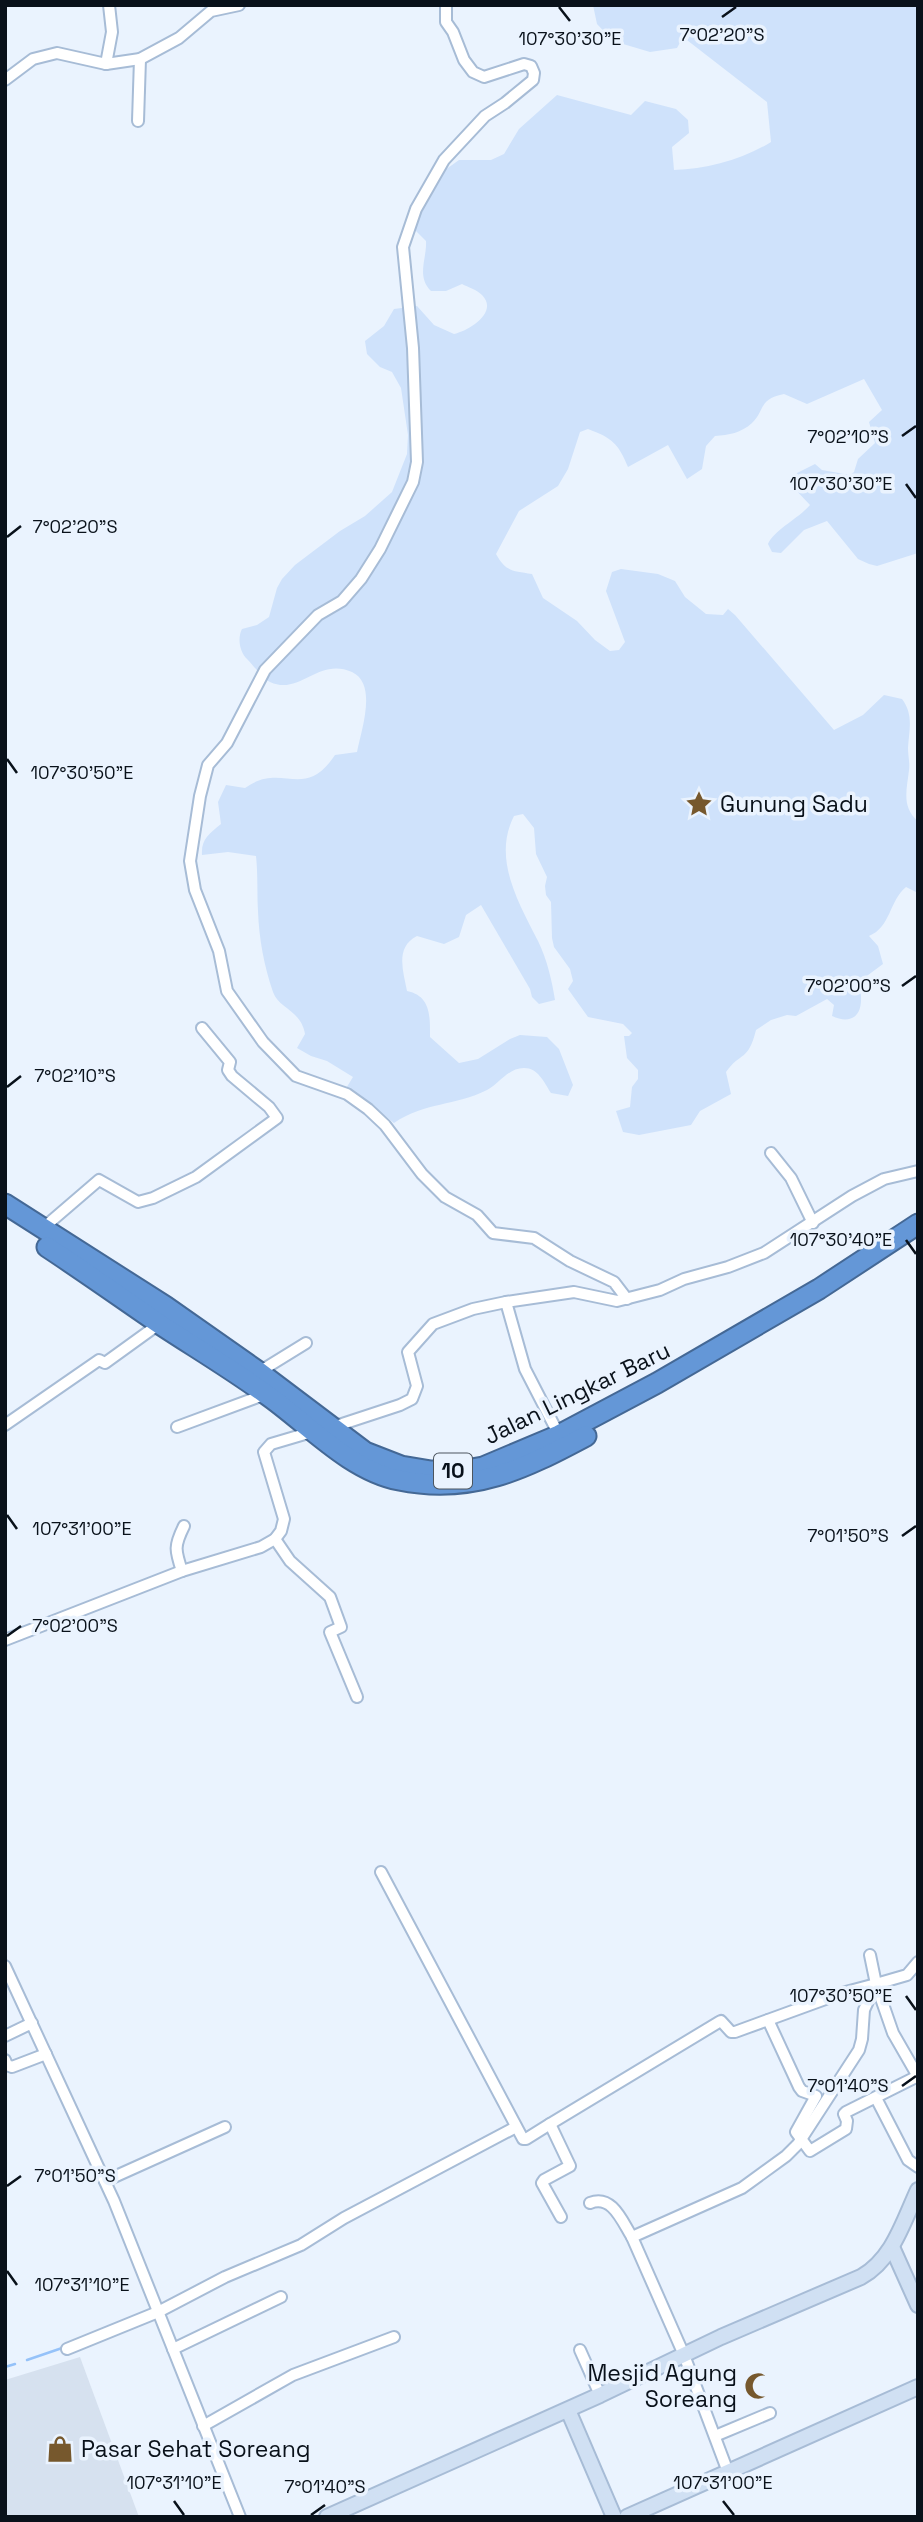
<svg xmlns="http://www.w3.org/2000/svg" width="923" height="2522" font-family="'Space Grotesk',sans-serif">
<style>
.built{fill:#d6e1ef}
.green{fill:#cfe2fb}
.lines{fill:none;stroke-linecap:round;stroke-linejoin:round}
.stream{stroke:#95c2f9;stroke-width:2.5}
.street-casing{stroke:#a7bcd6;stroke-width:14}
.secondary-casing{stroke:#a7bcd6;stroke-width:18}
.highway-casing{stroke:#446895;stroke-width:23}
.street{stroke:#fff;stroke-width:10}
.secondary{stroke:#d0e0f3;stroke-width:14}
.highway{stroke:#6497d7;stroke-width:19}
.ticks{fill:none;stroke:#09111a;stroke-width:2.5}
.labels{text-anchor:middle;stroke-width:7;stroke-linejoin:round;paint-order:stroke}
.shield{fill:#eaf3fe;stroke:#4c555e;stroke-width:2}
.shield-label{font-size:21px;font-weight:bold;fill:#09111a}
.poi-label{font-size:23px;fill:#09111a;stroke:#eaf3fe;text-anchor:start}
.street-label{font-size:23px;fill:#09111a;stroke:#eaf3fe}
.ticks-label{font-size:18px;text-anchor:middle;fill:#09111a;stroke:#eaf3fe;stroke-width:7;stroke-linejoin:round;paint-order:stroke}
</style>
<rect width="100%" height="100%" fill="#eaf3fe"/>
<polygon class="built" points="80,2357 139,2517 5,2517 5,2380"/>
<path class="green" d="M 593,5 L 918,5 L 918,553 L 877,566 L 869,564 L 858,559 L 827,521 L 804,530 L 781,553 L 772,552 L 768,544 C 774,530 798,519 810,505 L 792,486 L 797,473 L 815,464 L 822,470 L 850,475 L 854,472 L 858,459 L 875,443 L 869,422 L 882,410 L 864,379 L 807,404 L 784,394 C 758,399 765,411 752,423 C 741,433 729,435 715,436 L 706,446 L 702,469 L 687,479 L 668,445 L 628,467 C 618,443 612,438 588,429 L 580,432 L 568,469 L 558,486 L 519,511 L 496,554 C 506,572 513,571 532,574 L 543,598 L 577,621 L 595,640 L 610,651 L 619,650 L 625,642 L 606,591 L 612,572 L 621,569 L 658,574 L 675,581 L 685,597 L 706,614 L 723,615 L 728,609 L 735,615 L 834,730 L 863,715 L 884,695 L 902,699 C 914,715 909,730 908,748 C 908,755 910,763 909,770 C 907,789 901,807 918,821 L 918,893 L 906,887 C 889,901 891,927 869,936 L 878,946 L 883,964 L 860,981 C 859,988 861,991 861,997 C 862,1018 849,1024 832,1016 L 834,1005 L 827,999 L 796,1016 L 787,1015 L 771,1020 L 756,1030 C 748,1062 741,1051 726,1072 L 731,1094 L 700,1111 L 691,1125 L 639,1135 L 623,1132 L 616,1111 L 630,1107 L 632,1087 L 638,1079 L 638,1070 L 627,1058 L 624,1036 L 629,1036 L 632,1033 L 623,1024 L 588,1017 L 568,989 L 573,981 L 570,969 L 554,947 L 552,938 L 551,902 L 546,895 L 545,886 L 547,877 L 536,854 L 534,828 L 523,814 L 514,816 C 492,859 519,903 538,941 C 547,959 552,981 555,1000 L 539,1004 L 532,997 L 530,989 L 481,905 L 466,915 L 459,937 L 444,944 L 417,936 C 395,947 403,971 407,991 C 431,996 430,1016 430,1037 L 459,1063 L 478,1059 L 510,1039 L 520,1035 L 547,1037 L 559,1049 L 573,1085 L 568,1096 L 551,1093 C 544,1082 538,1068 524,1068 C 508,1068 499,1084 487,1090 C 455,1106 425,1102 394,1123 L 368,1102 L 345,1090 L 353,1077 L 327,1061 L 311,1056 L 297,1048 L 305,1034 C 301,1010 279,1009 273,992 C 264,966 259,939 258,911 C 257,893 258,875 256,856 L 228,852 L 202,855 C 201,839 209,834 221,824 L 218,802 L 226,785 L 245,788 C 282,761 304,802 335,755 L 357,752 C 361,731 378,684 352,672 C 318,657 300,696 270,682 C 262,678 254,666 247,659 C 240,652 237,639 242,629 L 257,625 L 269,617 L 277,588 L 282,579 L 295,565 L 340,531 L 365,516 L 392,492 L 407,454 L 408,435 L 401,388 L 392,372 L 380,367 L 367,354 L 365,341 L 384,326 L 394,309 L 417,306 L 434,325 L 454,334 C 469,331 499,312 482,295 C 477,290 468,287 462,284 L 446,291 L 431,291 C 416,276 427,259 426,241 L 414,229 L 424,207 L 445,170 L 459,160 L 491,160 L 504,154 L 519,129 L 557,95 L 631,115 L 645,101 L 676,109 L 688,120 L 689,133 L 672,147 L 674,170 C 707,169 742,160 771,142 L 767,102 L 683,37 L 677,48 L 650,52 L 613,41 L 597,24 Z"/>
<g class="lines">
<g class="stream">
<polyline points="27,2360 65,2347"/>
<polyline points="5,2367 15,2364"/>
</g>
<defs>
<g id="street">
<polyline points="446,5 446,22 453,32 464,60 473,72 484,77 524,64 531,66 534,73 533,80 505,103 485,116 444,160 416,209 403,247 413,348 417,462 413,482 380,549 361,579 342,601 318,615 265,670 227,743 208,765 200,796 190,861 195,890 219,951 227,991 263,1042 296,1076 347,1094 368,1109 385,1125 422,1174 445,1197 477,1215 493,1233 534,1238 570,1261 614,1282 627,1299"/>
<polyline points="106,64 112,32 109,5"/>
<polyline points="5,80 33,59 57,53 106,64 140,59 179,38 211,11 239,5"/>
<polyline points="138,121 140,59"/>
<polyline points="771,1153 791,1178 813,1223"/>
<polyline points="42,1229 99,1180 138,1202 153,1198 196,1177 277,1118 269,1107 232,1076 228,1070 230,1062 202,1028"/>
<polyline points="506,1302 525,1369 559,1435"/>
<polyline points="259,1372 306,1343"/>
<polyline points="5,1425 99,1360 105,1363 159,1324"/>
<polyline points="177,1427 266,1394"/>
<polyline points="330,1428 400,1405 412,1399 417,1386 408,1352 433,1324 473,1309 506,1302 574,1292 617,1301 660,1290 684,1279 728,1267 764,1253 852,1196 884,1179 918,1171"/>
<polyline points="275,1539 290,1561 330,1597 341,1627 330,1632 357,1697"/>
<path d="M 182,1571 C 175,1550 174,1546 184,1526"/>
<polyline points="5,1640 182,1571 261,1547 275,1539 281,1531 284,1519 264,1452 271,1444 315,1431"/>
<polyline points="381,1872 523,2139 526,2139 550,2124 570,2166 544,2180 542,2183 561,2217"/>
<polyline points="5,1966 114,2201 240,2517"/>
<polyline points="768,2020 799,2087 802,2091 816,2096 796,2132 810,2151 846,2129 847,2121 844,2114 846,2112 916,2077 916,2073 893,2033 876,1984 870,1955"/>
<polyline points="5,2036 32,2023"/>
<polyline points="5,2060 7,2065 12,2067 46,2054"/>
<polyline points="876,2098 908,2160 918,2167"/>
<polyline points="550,2124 719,2022 721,2021 731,2032 735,2032 842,1993 876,1984"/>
<polyline points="105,2181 225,2127"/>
<path d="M 590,2203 C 612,2194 622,2221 632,2237 L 742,2188 L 786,2156 L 798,2144 L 859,2050 L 862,2039 L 864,2010 L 876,1984 L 907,1975 L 918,1962"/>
<polyline points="632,2237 684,2355 728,2472"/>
<polyline points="67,2349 158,2312 225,2277 301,2245 344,2218 516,2127"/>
<polyline points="173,2349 281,2297"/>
<polyline points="580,2350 600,2395"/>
<polyline points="203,2426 293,2375 394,2337"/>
<polyline points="715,2436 770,2413"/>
</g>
<g id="secondary">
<polyline points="892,2247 918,2305"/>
<polyline points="568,2410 614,2517"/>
<path d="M 327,2517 L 600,2395 L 721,2337 L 861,2277 C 893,2259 903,2222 918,2190"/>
<polyline points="627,2517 918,2387"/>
</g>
<g id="highway">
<polyline points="5,1204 165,1306 259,1372 365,1452 401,1466 431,1471 460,1471 483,1467 559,1435 657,1383 819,1289 918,1224"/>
<path d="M 47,1247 C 85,1272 123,1299 161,1325 C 196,1348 233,1370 267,1395 C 307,1423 350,1471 399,1480 C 472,1495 524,1469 586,1436"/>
</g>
</defs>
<use href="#street" class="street-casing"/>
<use href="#secondary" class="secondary-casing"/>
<use href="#highway" class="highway-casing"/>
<use href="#street" class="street"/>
<use href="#secondary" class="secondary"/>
<use href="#highway" class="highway"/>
</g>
<path class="ticks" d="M 559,7 L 570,21M 722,17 L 736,7M 902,436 L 916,426M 906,484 L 916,498M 7,537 L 21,526M 7,759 L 17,773M 902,986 L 916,976M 7,1087 L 21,1076M 906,1240 L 916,1254M 7,1515 L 17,1529M 902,1536 L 916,1526M 7,1636 L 21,1626M 906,1996 L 916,2010M 902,2086 L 916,2076M 7,2186 L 21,2176M 7,2271 L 17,2285M 174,2501 L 184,2515M 723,2501 L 734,2515M 311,2515 L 325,2505"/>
<defs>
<symbol id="sight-bare" viewBox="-9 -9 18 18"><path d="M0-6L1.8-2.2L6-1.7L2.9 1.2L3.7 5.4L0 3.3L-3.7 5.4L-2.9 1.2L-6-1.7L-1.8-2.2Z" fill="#76582d" stroke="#eaf3fe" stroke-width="2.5" paint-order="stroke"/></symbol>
<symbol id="mosque-bare" viewBox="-9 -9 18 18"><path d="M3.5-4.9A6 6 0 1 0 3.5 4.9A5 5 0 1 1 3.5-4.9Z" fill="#76582d" stroke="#eaf3fe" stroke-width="2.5" paint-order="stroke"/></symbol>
<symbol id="shop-bare" viewBox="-9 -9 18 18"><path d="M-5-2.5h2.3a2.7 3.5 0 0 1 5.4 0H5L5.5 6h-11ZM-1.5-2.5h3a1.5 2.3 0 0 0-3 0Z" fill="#76582d" stroke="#eaf3fe" stroke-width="2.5" paint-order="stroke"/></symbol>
</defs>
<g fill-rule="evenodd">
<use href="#sight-bare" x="680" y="785" width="38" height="38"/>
<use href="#mosque-bare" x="739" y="2367" width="38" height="38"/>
<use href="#shop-bare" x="41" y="2430" width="38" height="38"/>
</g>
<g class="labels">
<rect class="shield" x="434" y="1453.5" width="38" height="35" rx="5"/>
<g class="shield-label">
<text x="453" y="1478">10</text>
</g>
<g class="poi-label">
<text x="720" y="812">Gunung Sadu</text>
<text x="737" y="2381" text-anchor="end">Mesjid Agung<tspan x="737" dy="26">Soreang</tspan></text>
<text x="81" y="2457">Pasar Sehat Soreang</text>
</g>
<g class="street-label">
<text transform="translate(577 1393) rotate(-26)" y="8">Jalan Lingkar Baru</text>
</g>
</g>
<g class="ticks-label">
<text x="722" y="41">7°02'20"S</text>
<text x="570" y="45">107°30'30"E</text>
<text x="848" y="443">7°02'10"S</text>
<text x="841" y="490">107°30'30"E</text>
<text x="75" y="533">7°02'20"S</text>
<text x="82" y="779">107°30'50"E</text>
<text x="848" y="992">7°02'00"S</text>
<text x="75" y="1082">7°02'10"S</text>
<text x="841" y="1246">107°30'40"E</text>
<text x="82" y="1535">107°31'00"E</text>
<text x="848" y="1542">7°01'50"S</text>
<text x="75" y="1632">7°02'00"S</text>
<text x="841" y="2002">107°30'50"E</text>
<text x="848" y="2092">7°01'40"S</text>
<text x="75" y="2182">7°01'50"S</text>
<text x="82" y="2291">107°31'10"E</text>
<text x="174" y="2489">107°31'10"E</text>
<text x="723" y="2489">107°31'00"E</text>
<text x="325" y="2493">7°01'40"S</text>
</g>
<rect width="923" height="2522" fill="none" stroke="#09111a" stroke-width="14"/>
</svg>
